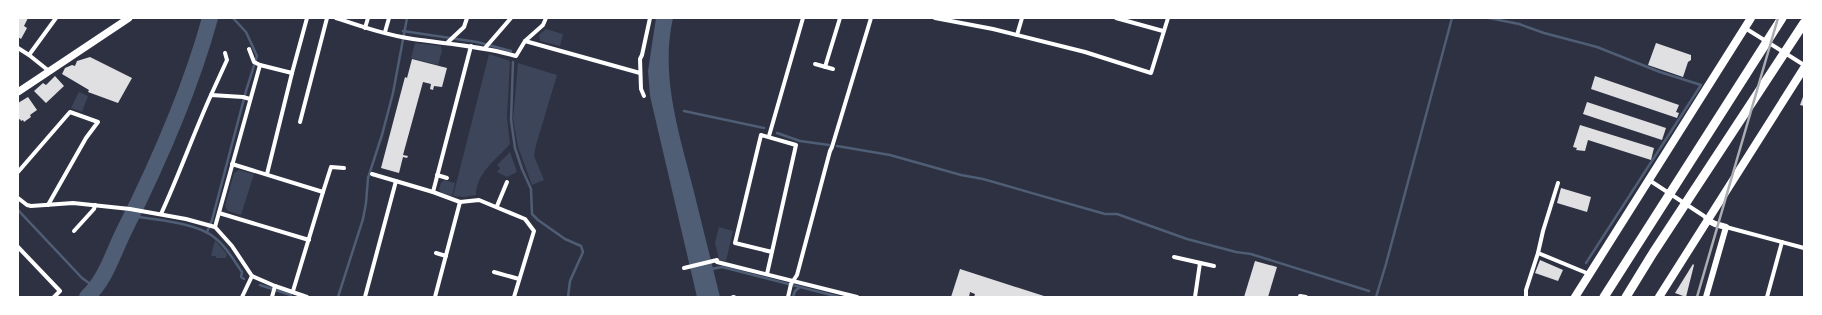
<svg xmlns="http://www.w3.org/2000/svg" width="1822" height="315" font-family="'Nunito Sans',sans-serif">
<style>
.green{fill:#3c4559}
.water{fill:#4f5d75}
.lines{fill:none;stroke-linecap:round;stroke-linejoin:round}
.stream{stroke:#4f5d75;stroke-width:2.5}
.river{stroke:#4f5d75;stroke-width:16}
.building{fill:#e0e0e3}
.minor{stroke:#fff;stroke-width:4}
.tertiary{stroke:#fff;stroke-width:6}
.secondary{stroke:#fff;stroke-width:7}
.trunk{stroke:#fff;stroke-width:8}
.motorway{stroke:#fff;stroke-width:9}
.rail{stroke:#abadb3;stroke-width:2.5}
</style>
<rect width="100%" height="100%" fill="#2d3142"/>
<g class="green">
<polygon points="546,29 563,34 560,46 540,41 539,35"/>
<polygon points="415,43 441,46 442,51 438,65 411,58"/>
<path d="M 489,54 L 510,61 L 507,117 L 510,144 C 497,159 476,173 476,195 L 464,197 L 453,196 Z"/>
<polygon points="518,63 557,75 536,145 534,156 544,180 532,185 518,147 513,119"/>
<polygon points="79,92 88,96 82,112 71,108"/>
<polygon points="510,152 517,172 507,177 497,172 500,168 497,165"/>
<polygon points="239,170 254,174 241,215 228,211 225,206 234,173"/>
<polygon points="444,180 455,183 452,196 441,193 439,189 441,183"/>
<polygon points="719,227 733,231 726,261 719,260 715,243"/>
<polygon points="215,240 227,254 226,258 216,258 216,256 211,256"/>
</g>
<path class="water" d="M 656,18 L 673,18 C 660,75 679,133 693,188 C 702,224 711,261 720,297 L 697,297 L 650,96 L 648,71 Z"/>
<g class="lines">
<g class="stream">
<polyline points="1489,18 1519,24 1544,33 1597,47 1660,72 1701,85 1586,263"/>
<polyline points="403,31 477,42 511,51"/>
<polyline points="513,62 511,120 515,148 522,169 531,189 532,214 538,220 565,239 581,246 583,252 570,281 568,297"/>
<polyline points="684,111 764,128"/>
<polyline points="777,133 800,141 829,145"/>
<polyline points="837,146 890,155 961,175 983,179 1105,214 1117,214 1187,239 1236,252 1251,254 1369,291"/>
<polyline points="18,210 82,278 96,288"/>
<path d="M 131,216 C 154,219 198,223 215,238 C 227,247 234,261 242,272 L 241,277 L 244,279"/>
<polyline points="207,232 212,220 246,91 257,56 246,32 233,18"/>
<polyline points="711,269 722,267 839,297"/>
<polyline points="260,285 291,295"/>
<polyline points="338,297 363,219 366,203 368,178 382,135 393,93 407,18"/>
<polyline points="793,297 795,291 800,287"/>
<polyline points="1376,297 1386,264 1452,18"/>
</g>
<path class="river" d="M 87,297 C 107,278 113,252 125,229 C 159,161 190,91 210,18"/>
</g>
<g class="building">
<polygon points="18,18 28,18 24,26 27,28 21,39 18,37"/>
<polygon points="1656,43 1691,55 1691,60 1688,62 1683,77 1648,65"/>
<polygon points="90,57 132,78 118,103 88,92 89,90 62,74 65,68 72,65 75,66 77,61"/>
<polygon points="412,59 447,68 442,87 434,86 433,90 430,89 431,84 423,82 403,155 408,156 407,158 403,157 399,173 381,168 405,77 407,78"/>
<polygon points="55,76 64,86 46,103 34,91 43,83 46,85"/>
<polygon points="1595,76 1679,105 1676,112 1679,113 1677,118 1591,89"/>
<polygon points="1804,94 1804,106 1800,105"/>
<polygon points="28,97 37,110 30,115 31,117 24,122 23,120 21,121 20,119 18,120 18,103"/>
<polygon points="1587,102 1666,128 1662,140 1583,114"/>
<polygon points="1580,125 1654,148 1651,160 1588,140 1585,151 1576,150 1577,148 1573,147"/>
<polygon points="1561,188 1591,197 1587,212 1557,203"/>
<polygon points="1540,260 1563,270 1558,281 1535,273"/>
<polygon points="1255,261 1277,267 1268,297 1244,297"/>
<polygon points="1693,264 1694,265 1686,297 1675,293"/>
<polygon points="960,269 1047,297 974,297 975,294 970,292 969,297 951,297"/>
</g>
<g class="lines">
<g class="minor">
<path d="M 336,18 C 360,26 386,35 413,39 C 447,44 482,46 516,56 L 525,41 L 543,25 L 546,18"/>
<polyline points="935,18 993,29 1085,52 1151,73 1168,18"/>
<polyline points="1116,18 1163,31"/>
<polyline points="365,28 368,18"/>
<polyline points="1745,28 1804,65"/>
<polyline points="385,32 389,18"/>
<polyline points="1017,35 1022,18"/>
<polyline points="525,41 640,73"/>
<polyline points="448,42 464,27 467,18"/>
<polyline points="18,48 29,55 49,71"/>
<polyline points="485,48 511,18"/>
<polyline points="249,49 254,62 260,65"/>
<polyline points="29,55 56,18"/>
<polyline points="815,64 833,69"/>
<polyline points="825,67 840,18"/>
<polyline points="211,95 227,60 225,53"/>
<polyline points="644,96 641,89 640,59 642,55 650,18"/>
<polyline points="300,122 327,18"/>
<polyline points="769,136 803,18"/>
<polyline points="232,164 323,192 293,291"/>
<polyline points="18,172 70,112 98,122 86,138 48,205"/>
<polyline points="267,174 292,73"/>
<polyline points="372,174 433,192 471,46"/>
<polyline points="437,175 447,178"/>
<polyline points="1649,180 1704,216 1707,220"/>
<polyline points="323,192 331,167 344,168"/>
<polyline points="433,192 460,202 479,200 525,219 534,231 514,297"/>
<polyline points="18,198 27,205 31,206 73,203 130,209 186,219 215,227 232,246 252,276 275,286 307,297"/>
<polyline points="497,206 507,182"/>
<polyline points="219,213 309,240"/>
<path d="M 161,214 C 179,175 193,135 211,95 L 243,97 L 250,99"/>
<polyline points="215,227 260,65 292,73 307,18"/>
<polyline points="1726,227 1804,248"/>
<polyline points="74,231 94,209 95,205"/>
<polyline points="18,247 60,291 54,297"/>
<polyline points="436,253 446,256"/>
<polyline points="1538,253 1589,274"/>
<polyline points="1174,257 1214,266"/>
<polyline points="717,262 857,297"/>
<polyline points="684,268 717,260"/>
<polyline points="494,272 519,279"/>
<polyline points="767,274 796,145 761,135 735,243 772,252"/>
<polyline points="242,297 252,276"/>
<polyline points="272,297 275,286"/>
<polyline points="365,297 396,181"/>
<polyline points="435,297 460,202"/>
<polyline points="733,297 734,297"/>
<polyline points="788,297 791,284 797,275 830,151 832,147 871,18"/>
<polyline points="1195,297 1200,263"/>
<polyline points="1300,297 1300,296 1306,297"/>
<polyline points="1526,297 1526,290 1538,253 1543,231 1558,183"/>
<polyline points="1767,297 1782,242"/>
</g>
<polyline class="tertiary" points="1706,297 1726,227 1715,224 1707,220"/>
<polyline class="secondary" points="18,92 129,18"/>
<g class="trunk">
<polyline points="1575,297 1751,18"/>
<polyline points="1659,297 1804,68"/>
</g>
<g class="motorway">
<polyline points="1604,297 1782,18"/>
<polyline points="1626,297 1653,253 1804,23"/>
</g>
<polyline class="rail" points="1697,297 1778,18"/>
</g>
<rect width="1822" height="315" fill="none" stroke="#ffffff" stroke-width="38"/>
</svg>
